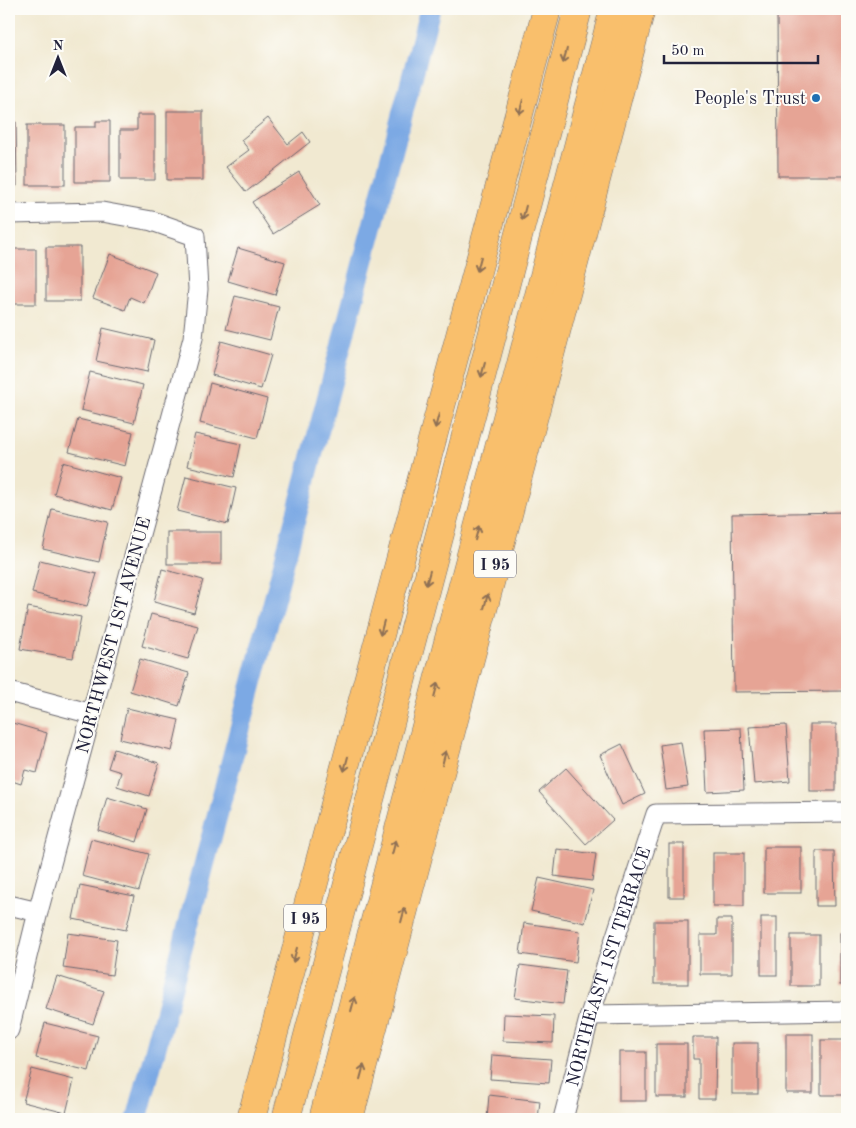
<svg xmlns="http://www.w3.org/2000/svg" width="856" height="1128" font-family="'Old Standard TT',serif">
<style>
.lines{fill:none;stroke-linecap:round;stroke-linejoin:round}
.canal{stroke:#7ba9e4;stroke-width:21}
.building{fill:#e6a495}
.minor-casing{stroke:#6a6870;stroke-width:21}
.motorway-casing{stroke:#6a6870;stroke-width:29}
.minor{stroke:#fff;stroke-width:19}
.motorway{stroke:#f9bf6c;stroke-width:28}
.oneway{stroke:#8e7054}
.poi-dot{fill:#1f6fb2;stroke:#fdfcf7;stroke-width:2}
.labels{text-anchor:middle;stroke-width:4;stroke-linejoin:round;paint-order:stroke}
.shield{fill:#fdfcf7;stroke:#646373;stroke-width:1}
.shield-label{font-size:16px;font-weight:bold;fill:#22223b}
.poi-label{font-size:18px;fill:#22223b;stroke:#fdfcf7;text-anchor:end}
.street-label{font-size:18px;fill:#22223b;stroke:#fdfcf7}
</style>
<rect width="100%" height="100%" fill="#fdfcf7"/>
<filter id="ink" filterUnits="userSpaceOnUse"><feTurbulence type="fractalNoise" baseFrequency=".02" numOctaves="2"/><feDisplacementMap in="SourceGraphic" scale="10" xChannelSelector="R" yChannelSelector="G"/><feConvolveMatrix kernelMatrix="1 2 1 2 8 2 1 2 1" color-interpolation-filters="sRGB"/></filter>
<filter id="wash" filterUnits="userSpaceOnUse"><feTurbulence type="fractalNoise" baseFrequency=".0096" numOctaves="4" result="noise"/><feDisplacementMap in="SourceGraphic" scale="20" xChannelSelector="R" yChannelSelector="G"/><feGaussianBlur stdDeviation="1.12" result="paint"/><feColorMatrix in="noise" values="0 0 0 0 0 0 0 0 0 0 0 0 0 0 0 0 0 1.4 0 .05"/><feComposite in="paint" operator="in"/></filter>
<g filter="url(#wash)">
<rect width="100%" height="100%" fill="#f1e9d1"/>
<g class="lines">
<polyline class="canal" points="137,1119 430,9"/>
</g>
<g id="blocks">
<g class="building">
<polygon points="777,9 847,9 847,176 778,176"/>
<rect x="167" y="111" width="36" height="69"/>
<polygon points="137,115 155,115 155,180 120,180 120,130 137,130"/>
<polygon points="268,118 288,144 303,132 310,142 246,192 226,167 249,150 241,140"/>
<polygon points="96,121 110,121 110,182 75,182 75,127 96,127"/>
<polygon points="9,122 16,122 17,186 9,186"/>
<rect x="27" y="125" width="38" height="60"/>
<polygon points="299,172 320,205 273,234 252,202"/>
<rect x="46" y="247" width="34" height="54"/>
<polygon points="238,248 285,262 275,295 228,281"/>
<rect x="9" y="249" width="27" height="55"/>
<polygon points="110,254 156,272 144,303 130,297 125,310 93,298"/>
<polygon points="235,296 279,307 270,340 226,329"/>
<polygon points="103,328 154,340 147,372 96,361"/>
<polygon points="221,341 271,355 261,389 212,375"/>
<polygon points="90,372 143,385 134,423 81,410"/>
<polygon points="210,383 267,399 257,438 200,423"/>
<polygon points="78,419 133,432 125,466 69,452"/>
<polygon points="195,434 241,444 234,477 187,466"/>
<polygon points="63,462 121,478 112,510 54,494"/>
<polygon points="186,476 236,488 228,524 177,511"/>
<polygon points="52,509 108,522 99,562 43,549"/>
<polygon points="847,512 847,691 734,692 732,514"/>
<rect x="167" y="532" width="54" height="32"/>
<polygon points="40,560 97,574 87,606 32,593"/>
<polygon points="162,569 203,580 194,613 154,602"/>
<polygon points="28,607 81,617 73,658 20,649"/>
<polygon points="151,614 198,626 188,659 142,646"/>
<polygon points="140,659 189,673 179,706 130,691"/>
<polygon points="127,708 179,720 172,751 120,739"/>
<polygon points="9,722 47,733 37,773 25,770 21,784 9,780"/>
<rect x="810" y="724" width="26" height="67"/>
<polygon points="786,725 790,781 754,784 749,727"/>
<polygon points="741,728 744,790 707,792 704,729"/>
<polygon points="681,742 688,787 666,790 660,745"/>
<polygon points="622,744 645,794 622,805 600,755"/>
<polygon points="114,749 159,763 149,796 117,786 121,772 108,768"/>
<polygon points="566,768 613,820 586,844 539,792"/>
<polygon points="107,797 147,809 137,842 98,830"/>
<polygon points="91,839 149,854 139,891 82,876"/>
<rect x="669" y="844" width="15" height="53"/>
<rect x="764" y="847" width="37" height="46"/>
<polygon points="557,849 596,854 592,881 554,876"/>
<polygon points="816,851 834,851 835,906 816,906"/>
<rect x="713" y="853" width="31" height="53"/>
<polygon points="539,878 593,890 585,923 531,911"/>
<polygon points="80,885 134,896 126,930 73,919"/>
<rect x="761" y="917" width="16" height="58"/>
<polygon points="717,919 732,919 732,974 700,974 700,935 717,935"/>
<rect x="654" y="921" width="34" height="63"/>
<polygon points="524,923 580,931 576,962 520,954"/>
<polygon points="68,933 117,940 112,975 63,968"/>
<rect x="840" y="933" width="7" height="52"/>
<rect x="791" y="935" width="28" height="51"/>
<polygon points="520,965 567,971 563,1004 515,998"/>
<polygon points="57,976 104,991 93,1024 46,1009"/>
<polygon points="504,1014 554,1016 553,1043 503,1041"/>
<polygon points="45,1023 98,1036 89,1071 36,1058"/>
<rect x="786" y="1034" width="27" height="59"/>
<polygon points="693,1037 716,1037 715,1099 699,1099 699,1059 693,1059"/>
<rect x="821" y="1040" width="26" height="55"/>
<rect x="732" y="1043" width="26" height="51"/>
<rect x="656" y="1044" width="31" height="53"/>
<rect x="619" y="1052" width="27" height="49"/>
<polygon points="492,1055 551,1059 549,1083 490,1079"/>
<polygon points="32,1069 74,1080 66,1113 23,1102"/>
<polygon points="489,1095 540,1101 538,1119 487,1119"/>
</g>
</g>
</g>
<g filter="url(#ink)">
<use href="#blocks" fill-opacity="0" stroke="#6a6870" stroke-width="1"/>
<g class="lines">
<defs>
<g id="minor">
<polyline points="9,214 102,212 152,221 195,236 198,289 193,338 38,912 9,1030"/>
<polyline points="9,692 92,714"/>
<polyline points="9,905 38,912"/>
<polyline points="590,1015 847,1011"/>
<path id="s1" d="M 563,1119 L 590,1015 L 656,814 L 847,812"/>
</g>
<g id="motorway">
<polyline points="251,1119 547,9"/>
<polyline points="286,1119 578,9"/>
<polyline points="323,1119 614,9"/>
<polyline points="349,1119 641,9"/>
</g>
</defs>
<use href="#minor" class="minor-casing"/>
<use href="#motorway" class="motorway-casing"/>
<use href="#minor" class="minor"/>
<use href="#motorway" class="motorway"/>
</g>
<defs><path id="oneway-shaft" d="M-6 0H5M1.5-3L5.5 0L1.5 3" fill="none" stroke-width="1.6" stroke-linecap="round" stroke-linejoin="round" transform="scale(1.25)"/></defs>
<g class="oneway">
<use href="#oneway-shaft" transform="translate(565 56) rotate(105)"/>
<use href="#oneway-shaft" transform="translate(521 107) rotate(105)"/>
<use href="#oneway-shaft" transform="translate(524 213) rotate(105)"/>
<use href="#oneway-shaft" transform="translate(479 264) rotate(105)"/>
<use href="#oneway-shaft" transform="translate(483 370) rotate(105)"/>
<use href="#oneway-shaft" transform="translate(437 421) rotate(105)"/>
<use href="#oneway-shaft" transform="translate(477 533) rotate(-75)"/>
<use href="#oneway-shaft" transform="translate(428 578) rotate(105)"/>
<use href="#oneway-shaft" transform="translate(486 601) rotate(-75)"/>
<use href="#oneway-shaft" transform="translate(382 628) rotate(105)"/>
<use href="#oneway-shaft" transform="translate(436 690) rotate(-75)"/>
<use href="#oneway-shaft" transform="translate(444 758) rotate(-75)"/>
<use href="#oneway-shaft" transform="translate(346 764) rotate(105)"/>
<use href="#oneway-shaft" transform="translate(394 847) rotate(-75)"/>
<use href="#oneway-shaft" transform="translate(403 915) rotate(-75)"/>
<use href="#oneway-shaft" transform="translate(295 955) rotate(105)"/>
<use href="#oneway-shaft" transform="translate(353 1004) rotate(-75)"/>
<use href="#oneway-shaft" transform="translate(362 1072) rotate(-75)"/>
</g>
</g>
<circle class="poi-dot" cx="816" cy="98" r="5"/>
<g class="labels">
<g class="shield">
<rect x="474" y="550.5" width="42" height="27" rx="4"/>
<rect x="284" y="904.5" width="42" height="27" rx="4"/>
</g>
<g class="shield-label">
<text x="495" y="570">I 95</text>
<text x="305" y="924">I 95</text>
</g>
<g class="poi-label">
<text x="806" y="104">People's Trust</text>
</g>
<g class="street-label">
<text transform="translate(113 635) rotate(-75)" y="6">NORTHWEST 1ST AVENUE</text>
<text dy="6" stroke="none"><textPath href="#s1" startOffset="159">NORTHEAST 1ST TERRACE</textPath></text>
</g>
</g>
<rect width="856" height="1128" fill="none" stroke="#fdfcf7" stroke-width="30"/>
<g transform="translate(58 58)" stroke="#fdfcf7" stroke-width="4" paint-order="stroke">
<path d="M0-4L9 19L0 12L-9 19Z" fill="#22223b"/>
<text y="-8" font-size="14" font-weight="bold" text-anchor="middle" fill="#22223b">N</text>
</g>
<path d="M664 55v8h154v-8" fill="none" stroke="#22223b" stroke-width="2.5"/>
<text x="671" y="55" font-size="15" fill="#22223b" stroke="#fdfcf7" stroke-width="4" paint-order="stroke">50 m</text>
</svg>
